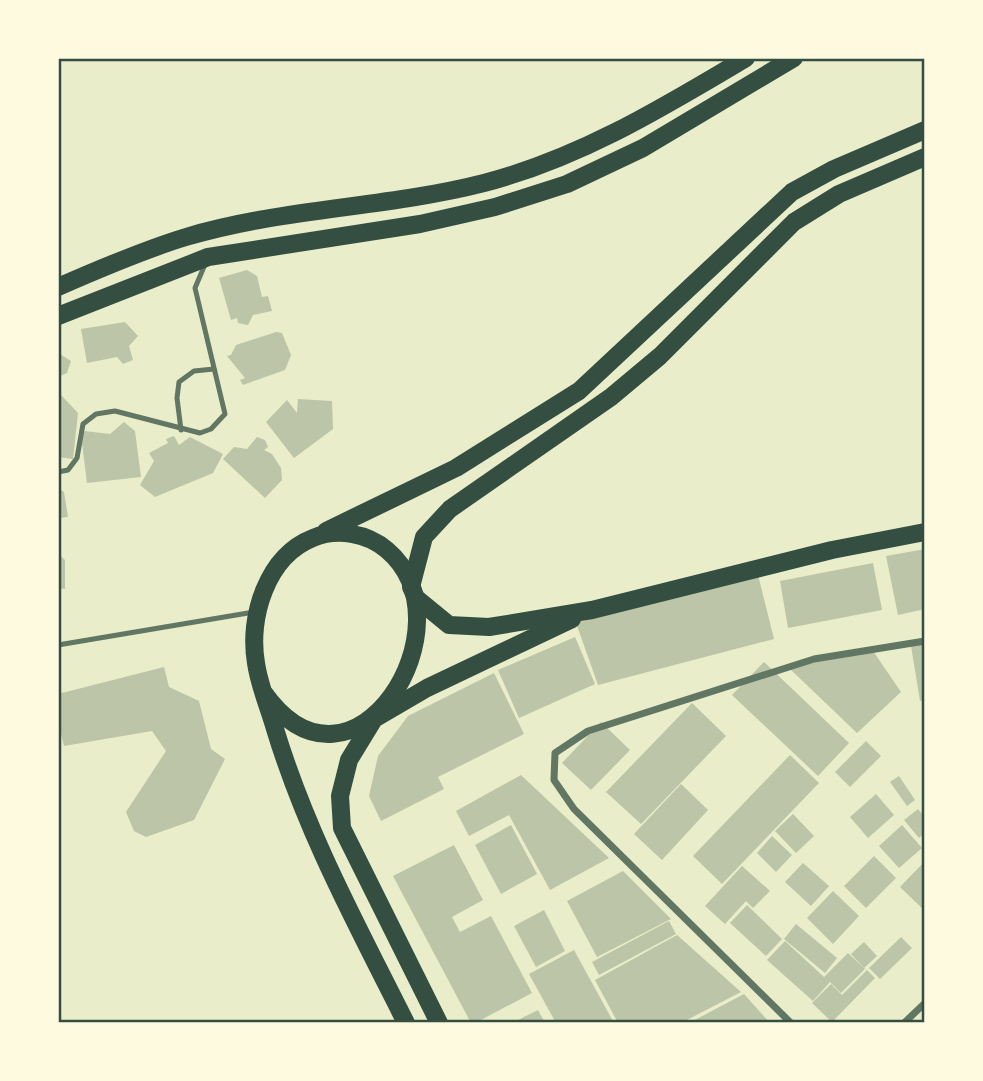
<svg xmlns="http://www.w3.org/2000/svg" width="983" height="1081" font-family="Poppins,sans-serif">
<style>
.building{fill:#bcc5a7}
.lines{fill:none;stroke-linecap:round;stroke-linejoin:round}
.service{stroke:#617663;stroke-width:5}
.minor{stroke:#617663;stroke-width:7}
.primary{stroke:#344e41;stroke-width:18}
.neatline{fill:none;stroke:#344e41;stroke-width:2.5}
</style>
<rect width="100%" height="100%" fill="#e9edc9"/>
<g class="building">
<polygon points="247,270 257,276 262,297 268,296 272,311 253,315 248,325 238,323 237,318 231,320 219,278"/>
<polygon points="125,322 138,336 129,346 133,360 123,364 117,357 87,363 81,329"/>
<polygon points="276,332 282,333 291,355 285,370 243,385 240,380 245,378 227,356 231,355 236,345"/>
<polygon points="58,353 71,361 67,373 58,377"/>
<polygon points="61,395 78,413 73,459 58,457 58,397"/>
<polygon points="298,399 332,401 333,429 294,458 266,422 287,400 297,413"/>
<polygon points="124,422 135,431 141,477 87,483 81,435 85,431 110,434"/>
<polygon points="174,436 179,445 190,437 223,454 213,473 155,497 140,485 154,461 149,453 168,443 166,439"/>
<polygon points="257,437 265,440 268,447 264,450 272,454 281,468 282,480 265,498 223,459 234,447 247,449"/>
<polygon points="58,488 64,492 68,517 58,518"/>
<polygon points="925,549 925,609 898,615 886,556"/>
<polygon points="58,554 65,560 65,589 58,588"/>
<polygon points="873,563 882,610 788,628 780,581"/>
<polygon points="758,575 774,639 598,685 576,623"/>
<polygon points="575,637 595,684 519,718 498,670"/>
<polygon points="925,644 925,700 920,701 911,646"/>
<polygon points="871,648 901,692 857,733 789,668"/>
<polygon points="764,662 849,743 818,776 732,695"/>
<polygon points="164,667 169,687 199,701 211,749 225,759 194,820 146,837 134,831 126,812 166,751 152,731 64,746 58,721 58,694"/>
<polygon points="494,673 524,734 438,777 444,789 381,821 369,796 378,756 408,716"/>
<polygon points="692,703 726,736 641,824 606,792"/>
<polygon points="601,722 630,750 591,790 562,763"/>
<polygon points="866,741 881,756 850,787 835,772"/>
<polygon points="790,755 819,783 722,884 693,856"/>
<polygon points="521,775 609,858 550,890 509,815 469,836 456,811"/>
<polygon points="899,776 915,800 907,806 890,782"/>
<polygon points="681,784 708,810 662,860 634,834"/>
<polygon points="876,794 894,815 868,838 850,817"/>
<polygon points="918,809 925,817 925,833 919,838 904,820"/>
<polygon points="793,814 814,836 796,853 775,831"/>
<polygon points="511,825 537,874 501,894 475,845"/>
<polygon points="902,825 922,848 899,868 879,846"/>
<polygon points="772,836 792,855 776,872 757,853"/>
<polygon points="454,845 483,900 452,917 460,932 491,916 532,993 475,1023 471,1023 393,876"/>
<polygon points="874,856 896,878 866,908 844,886"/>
<polygon points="925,861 925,911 900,887"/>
<polygon points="803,863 829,886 811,906 785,882"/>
<polygon points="742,866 770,891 753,908 746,901 725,924 705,906"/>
<polygon points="623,871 671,919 597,957 567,901"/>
<polygon points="833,891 859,916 833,944 807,918"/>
<polygon points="747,905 782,939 766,956 730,923"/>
<polygon points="544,910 565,951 536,967 514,926"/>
<polygon points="669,921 676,934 599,975 592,962"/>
<polygon points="796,924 837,958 825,973 784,939"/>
<polygon points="677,935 741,992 681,1023 618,1023 595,980"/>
<polygon points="901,937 912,948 880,979 869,968"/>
<polygon points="785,941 824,977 848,953 865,969 841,993 830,982 813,1001 767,960"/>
<polygon points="864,942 877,956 864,968 851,954"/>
<polygon points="574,950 614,1023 556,1023 529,974"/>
<polygon points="867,970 875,978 832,1022 812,1003 831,984 842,995"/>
<polygon points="744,994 770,1023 689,1023"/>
<polygon points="538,1010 545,1023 512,1023"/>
</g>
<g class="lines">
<g class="service">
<polyline points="181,430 177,398 179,382 194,371 214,369"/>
<polyline points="58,472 68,470 77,458 83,424 96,414 115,411 200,433 211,429 225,414 195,288 206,262"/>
<polyline points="58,645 254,612"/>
</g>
<g class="minor">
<polyline points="791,1023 574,809 554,780 555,753 588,731 814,659 925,641"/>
<polyline points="904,1023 925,1003"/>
</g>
<g class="primary">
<polyline points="925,157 839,194 794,222 660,356 611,397 450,509 424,537 411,587 416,598 449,625 489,627 592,610 832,550 925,532"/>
<path d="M 58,287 C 99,269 143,250 186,237 C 283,208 386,208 484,183 C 580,158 662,108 746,58"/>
<polyline points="58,316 208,257 420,224 495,207 567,184 643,148 794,58"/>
<polyline points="326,531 456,468 579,391 792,192 834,169 925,130"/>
<path d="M 264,693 C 353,818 474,624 387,550 C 367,533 337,528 313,538 C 267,556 248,617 256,663 C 259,685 269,708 275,729 C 307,834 357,925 406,1023"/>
<polyline points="439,1023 342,828 340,796 349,760 374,719 427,688 572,619"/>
</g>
</g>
<rect width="983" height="1081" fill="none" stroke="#fefae0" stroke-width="119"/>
<rect x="60" y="60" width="863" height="961" class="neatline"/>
</svg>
